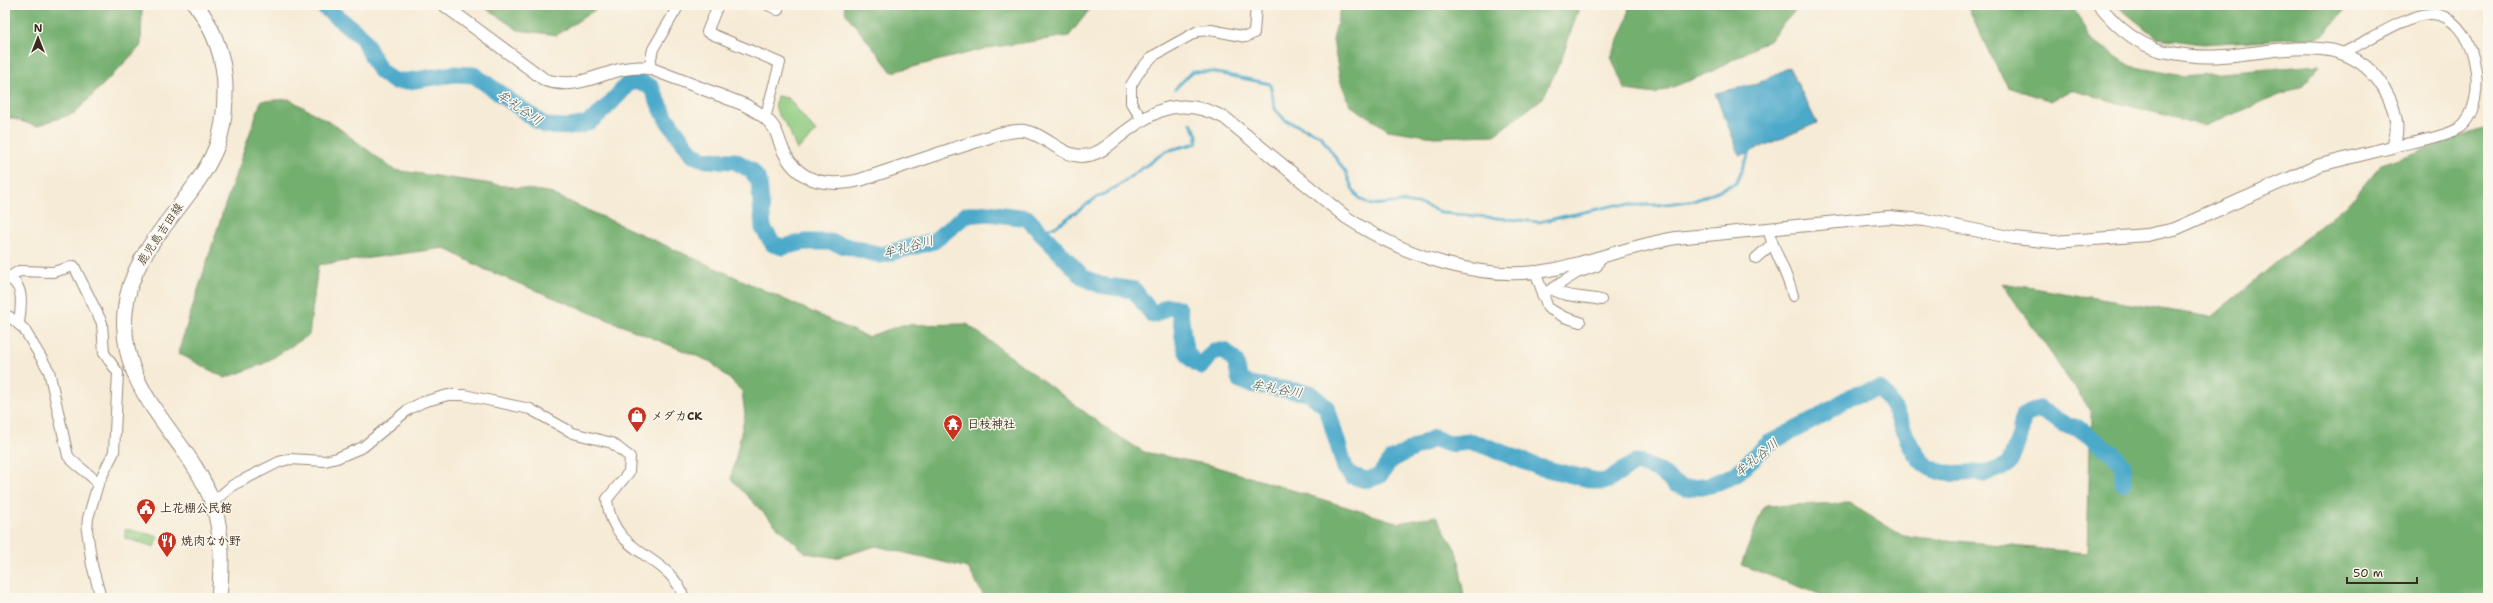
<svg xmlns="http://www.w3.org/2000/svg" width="2493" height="603" font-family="'Shantell Sans','Klee One',sans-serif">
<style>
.green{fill:#8fcb80;stroke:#657a4f}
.forest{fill:#73af6e;stroke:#576c46}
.water{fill:#4ba9ca;stroke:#436a74}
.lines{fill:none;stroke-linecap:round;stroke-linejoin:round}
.stream{stroke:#4ba9ca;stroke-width:3}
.river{stroke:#4ba9ca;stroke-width:17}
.minor-casing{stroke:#988a7a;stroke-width:12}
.tertiary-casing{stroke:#988a7a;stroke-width:14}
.primary-casing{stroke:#988a7a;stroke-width:17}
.minor{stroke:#fff;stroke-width:10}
.tertiary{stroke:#fff;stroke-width:12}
.primary{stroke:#fff;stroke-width:15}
.labels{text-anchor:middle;stroke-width:3;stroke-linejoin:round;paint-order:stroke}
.street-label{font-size:12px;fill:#3b2a1e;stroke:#fbf7ec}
.poi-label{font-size:12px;font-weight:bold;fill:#3b2a1e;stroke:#fbf7ec;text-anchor:start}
.water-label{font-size:13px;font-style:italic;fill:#415d63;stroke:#fbf7ec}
</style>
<rect width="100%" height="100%" fill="#fbf7ec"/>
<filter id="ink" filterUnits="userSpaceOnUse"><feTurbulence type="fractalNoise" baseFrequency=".025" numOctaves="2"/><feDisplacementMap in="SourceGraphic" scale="8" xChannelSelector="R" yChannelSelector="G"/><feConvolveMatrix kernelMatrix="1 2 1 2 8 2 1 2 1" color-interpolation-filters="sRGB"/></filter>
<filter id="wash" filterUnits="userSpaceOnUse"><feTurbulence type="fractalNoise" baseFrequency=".012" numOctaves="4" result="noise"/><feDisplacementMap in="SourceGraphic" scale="16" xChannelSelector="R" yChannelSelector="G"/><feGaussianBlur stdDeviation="0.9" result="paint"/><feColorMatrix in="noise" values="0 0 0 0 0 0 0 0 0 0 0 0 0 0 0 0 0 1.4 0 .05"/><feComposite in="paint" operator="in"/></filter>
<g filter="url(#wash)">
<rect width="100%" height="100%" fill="#f6ebd6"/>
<g class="green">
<path d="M 777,96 L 788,98 L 816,132 L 797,150 C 794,144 792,136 789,130 C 781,115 772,114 777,96 Z"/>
<polygon points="125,529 158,536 154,547 125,538"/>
</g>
<g class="forest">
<polygon points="5,5 138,5 142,9 141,46 75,113 36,126 5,116"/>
<polygon points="481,5 602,5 557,35 518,30"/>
<polygon points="844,5 1093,5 1069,36 988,48 892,72 846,14"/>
<polygon points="1341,5 1580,5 1562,58 1543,98 1494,135 1434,137 1388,130 1350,105 1340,80 1333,40"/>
<polygon points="1629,5 1800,5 1770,39 1711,72 1655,94 1625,90 1611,57 1627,21"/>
<polygon points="1967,5 2072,5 2090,38 2130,66 2182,76 2319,65 2304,85 2205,126 2071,90 2051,101 2008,87 1991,57"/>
<polygon points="2116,5 2349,5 2321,37 2202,44 2157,38"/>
<polygon points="289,99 336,126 394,170 548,192 867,337 902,325 967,324 1110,431 1144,452 1210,465 1399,523 1436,516 1458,554 1464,598 985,598 968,568 876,546 836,558 806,553 774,524 731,479 745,415 742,391 711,362 486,270 444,248 318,265 309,335 263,364 225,378 178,353 224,208 261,101"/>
<polygon points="2488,127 2488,598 1830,598 1741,565 1764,506 1849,503 1903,536 2087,553 2091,411 2002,283 2211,317 2355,197 2382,164"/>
</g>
<polygon class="water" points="1789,67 1817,123 1740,156 1715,93 1757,84"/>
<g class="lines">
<g class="stream">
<polyline points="1175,89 1192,72 1213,72 1270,84 1275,109 1285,120 1320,135 1346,173 1353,190 1360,199 1372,205 1404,202 1423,205 1443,213 1539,222 1616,205 1657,205 1696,200 1736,183 1752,147"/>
<polyline points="1039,229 1055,227 1096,198 1118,186 1166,151 1197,143 1197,135 1191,123"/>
</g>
<path class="river" d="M 322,5 L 362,37 L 380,71 L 394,81 L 409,81 L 453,74 L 474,75 L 544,125 C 555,127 573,128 584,124 C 596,121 622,91 630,81 L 639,81 L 651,87 L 666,118 L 693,155 L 707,160 L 735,161 L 751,170 L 759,181 L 763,228 L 773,244 L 783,247 L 805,242 L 830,242 L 881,255 L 934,241 L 966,215 L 988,213 L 1004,215 L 1027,218 L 1083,277 L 1100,285 L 1134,290 L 1153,315 L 1169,306 L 1179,309 C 1185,330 1178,356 1202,366 L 1214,351 L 1225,351 L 1235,361 L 1240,380 L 1249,384 L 1309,393 L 1318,400 L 1327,408 L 1345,468 L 1352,476 L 1367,480 L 1379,476 L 1391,460 L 1434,438 L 1449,444 L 1469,442 L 1480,444 L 1539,467 L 1601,482 L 1609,480 L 1636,462 L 1659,471 L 1675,484 L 1685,488 L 1710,485 L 1735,475 L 1769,443 L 1816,419 L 1851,396 L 1879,389 C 1913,420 1901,480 1964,473 C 1972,472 1979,474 1986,473 C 1993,472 2002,467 2009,464 L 2020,436 L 2023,416 L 2039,409 L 2064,424 L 2078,428 L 2111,452 L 2123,465 L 2123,483"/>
</g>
</g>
<g filter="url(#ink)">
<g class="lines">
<defs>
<g id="minor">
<polyline points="718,5 707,32 780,63 765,118"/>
<polyline points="768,5 778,10"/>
<path d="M 2343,53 C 2364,43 2407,15 2429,14 C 2475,12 2493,102 2459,128 C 2446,137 2408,143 2392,147"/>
<polyline points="649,68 653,49 679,5"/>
<polyline points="1142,119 1131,103 1131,85 1141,69 1153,56 1198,31 1211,30 1246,37 1254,33 1256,5"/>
<path d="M 1768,229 C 1774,252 1787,272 1793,296"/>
<polyline points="1756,258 1772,244"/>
<polyline points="1535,271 1548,308 1564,317 1580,322"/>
<path d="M 5,277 C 26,283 21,306 19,323"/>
<polyline points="8,278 19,271 53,272 74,266 102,323 104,353 118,373 114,452 98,484 88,518 87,530 92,565 101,598"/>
<path d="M 1553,290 C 1568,298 1584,296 1601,300"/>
<polyline points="1542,295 1577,273 1597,266 1601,256"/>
<path d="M 5,316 L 10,317 L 24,329 L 49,371 L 68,456 C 77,467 90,473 98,484"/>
<path d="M 212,503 L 233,485 L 279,462 L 289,459 L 325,461 L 337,458 L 363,447 L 409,409 L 423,402 L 448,395 L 464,395 L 530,409 L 573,433 L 612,443 L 630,457 L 629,472 L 607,499 C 612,557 670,553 684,598"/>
</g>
<path id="tertiary" d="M 444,5 L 545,80 C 585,93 608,63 649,68 L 745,105 C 756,111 767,117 774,128 C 779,136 780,146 785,154 C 800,183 830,187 860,180 L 998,134 C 1006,133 1016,130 1025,131 C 1048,135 1064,161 1089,155 C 1101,153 1111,143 1120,136 C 1156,107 1182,96 1225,118 L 1347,218 C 1406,257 1484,284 1555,269 C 1596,260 1635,245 1676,238 L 1888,217 L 1925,220 L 2014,238 L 2054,242 L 2147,235 L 2175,229 L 2320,165 L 2392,147 C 2400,132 2396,113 2389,98 C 2355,26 2284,52 2222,56 C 2202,58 2181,55 2162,51 C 2136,44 2115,25 2099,5"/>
<path id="primary" d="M 196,5 C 215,30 226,62 225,93 C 225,111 223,131 216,148 C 192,206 130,246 125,312 C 118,396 189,435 213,504 C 223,534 222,567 219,598"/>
</defs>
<use href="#minor" class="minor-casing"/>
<use href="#tertiary" class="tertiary-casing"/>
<use href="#primary" class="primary-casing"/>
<use href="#minor" class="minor"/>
<use href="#tertiary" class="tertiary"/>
<use href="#primary" class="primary"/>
</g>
</g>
<defs>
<symbol id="shop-pin" viewBox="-11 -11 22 30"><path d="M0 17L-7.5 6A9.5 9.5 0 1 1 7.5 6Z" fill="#c8321e" stroke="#fbf7ec"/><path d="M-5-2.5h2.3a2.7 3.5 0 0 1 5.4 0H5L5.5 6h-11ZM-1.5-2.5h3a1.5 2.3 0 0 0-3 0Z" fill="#fff"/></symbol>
<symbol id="temple-pin" viewBox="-11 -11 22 30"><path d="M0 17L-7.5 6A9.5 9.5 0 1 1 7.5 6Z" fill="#c8321e" stroke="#fbf7ec"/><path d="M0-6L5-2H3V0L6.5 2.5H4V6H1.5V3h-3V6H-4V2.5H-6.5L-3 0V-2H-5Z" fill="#fff"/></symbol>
<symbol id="civic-pin" viewBox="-11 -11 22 30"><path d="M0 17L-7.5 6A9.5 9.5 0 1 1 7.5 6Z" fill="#c8321e" stroke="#fbf7ec"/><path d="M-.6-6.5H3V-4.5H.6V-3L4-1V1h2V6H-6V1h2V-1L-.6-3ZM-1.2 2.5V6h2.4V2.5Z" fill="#fff"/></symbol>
<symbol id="restaurant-pin" viewBox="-11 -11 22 30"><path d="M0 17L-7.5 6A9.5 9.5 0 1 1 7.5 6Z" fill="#c8321e" stroke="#fbf7ec"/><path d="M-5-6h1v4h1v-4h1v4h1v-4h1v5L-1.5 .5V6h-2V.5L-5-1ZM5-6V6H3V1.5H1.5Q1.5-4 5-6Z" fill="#fff"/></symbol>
</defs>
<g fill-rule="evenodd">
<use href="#shop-pin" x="626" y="405" width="22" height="30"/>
<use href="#temple-pin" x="942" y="413" width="22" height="30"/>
<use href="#civic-pin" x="135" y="497" width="22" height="30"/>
<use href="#restaurant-pin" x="156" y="530" width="22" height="30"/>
</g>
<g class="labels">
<g class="street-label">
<text transform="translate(160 234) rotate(-56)" y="4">鹿児島吉田線</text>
</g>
<g class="poi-label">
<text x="651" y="420">メダカCK</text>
<text x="967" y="428">日枝神社</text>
<text x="160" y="512">上花棚公民館</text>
<text x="181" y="545">焼肉なか野</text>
</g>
<g class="water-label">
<text transform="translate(520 107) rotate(34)" y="5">牟礼谷川</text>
<text transform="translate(908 246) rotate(-15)" y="5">牟礼谷川</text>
<text transform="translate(1277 388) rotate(10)" y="5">牟礼谷川</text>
<text transform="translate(1756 457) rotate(-39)" y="5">牟礼谷川</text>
</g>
</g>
<rect width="2493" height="603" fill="none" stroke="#fbf7ec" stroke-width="20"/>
<g transform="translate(38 38)" stroke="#fbf7ec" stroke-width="3" paint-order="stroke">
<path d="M0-3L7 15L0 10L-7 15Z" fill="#3b2a1e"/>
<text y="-6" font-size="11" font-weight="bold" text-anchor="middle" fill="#3b2a1e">N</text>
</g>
<path d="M2347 577v6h70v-6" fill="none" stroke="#3b2a1e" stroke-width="2"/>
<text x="2353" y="577" font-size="12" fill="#3b2a1e" stroke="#fbf7ec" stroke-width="3" paint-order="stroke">50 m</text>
</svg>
